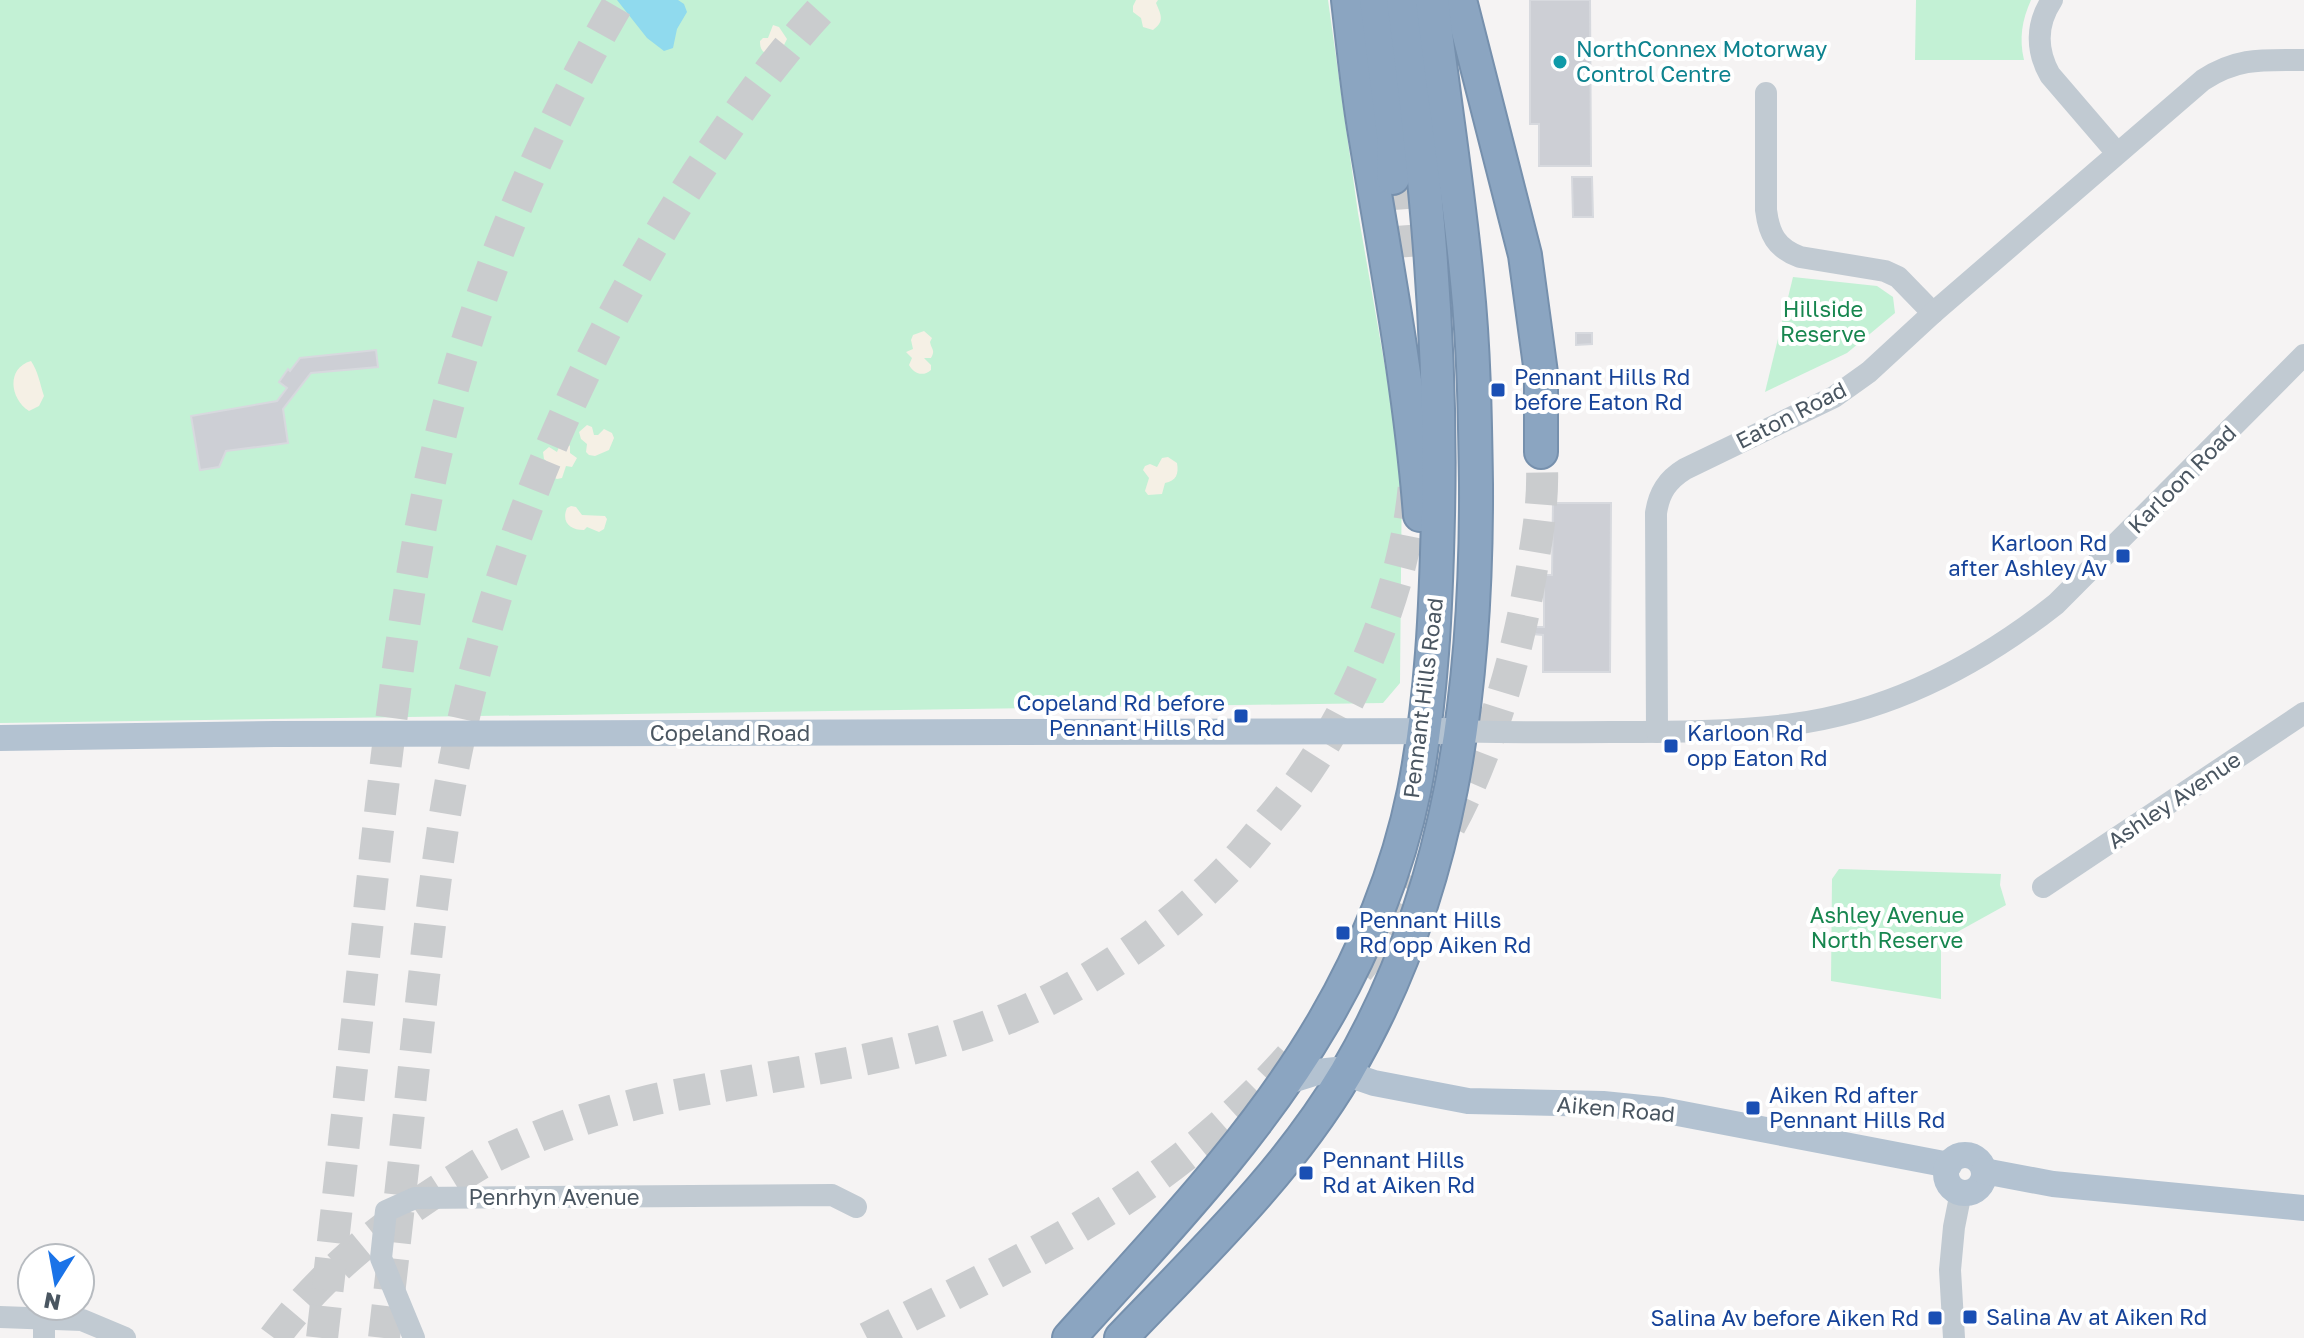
<svg xmlns="http://www.w3.org/2000/svg" width="2304" height="1338" font-family="'Golos Text',sans-serif">
<style>
.green{fill:#c3f1d5}
.sand{fill:#f5f0e5}
.water{fill:#90daee}
.building{fill:#cdcfd5;stroke:#d7d9de;stroke-width:2}
.lines{fill:none;stroke-linecap:round;stroke-linejoin:round}
.highway-tunnel{stroke:#caccce;stroke-width:32;stroke-dasharray:32 16;stroke-linecap:butt}
.highway-casing{stroke:#7690ad;stroke-width:36}
.minor{stroke:#c1cad2;stroke-width:22}
.major{stroke:#b3c2d1;stroke-width:26}
.highway{stroke:#8ba5c1;stroke-width:32}
.culture-dot{fill:#0f9aa8;stroke:#fff;stroke-width:3}
.transit-dot{fill:#1a4fb4;stroke:#fff;stroke-width:3}
.labels{text-anchor:middle;stroke-width:8;stroke-linejoin:round;paint-order:stroke}
.culture-label{font-size:22px;fill:#0d838f;stroke:#fff;text-anchor:start}
.park-label{font-size:22px;fill:#17864f;stroke:#fff}
.transit-label{font-size:22px;fill:#164399;stroke:#fff;text-anchor:start}
.street-label{font-size:22px;fill:#4a5661;stroke:#fff}
</style>
<rect width="100%" height="100%" fill="#f5f3f3"/>
<g class="green">
<polygon points="0,0 1328,0 1358,213 1402,464 1400,683 1383,703 0,723"/>
<path d="M 1916,0 L 2031,0 C 2022,20 2019,38 2024,60 L 1915,60 Z"/>
<polygon points="1793,277 1877,286 1893,297 1895,313 1847,353 1765,392"/>
<polygon points="1839,869 2001,874 2000,885 2006,905 1941,941 1941,999 1831,981 1832,879"/>
</g>
<g class="sand">
<path d="M 1136,0 L 1158,0 L 1156,3 C 1161,15 1165,21 1153,30 L 1143,27 L 1141,18 L 1133,12 L 1133,6 Z"/>
<path d="M 773,25 L 779,27 L 787,39 L 784,45 L 788,53 L 784,58 L 788,64 L 787,70 L 775,67 L 771,55 C 763,53 760,50 760,41 L 763,38 L 768,38 Z"/>
<path d="M 924,331 L 932,338 L 930,342 C 931,349 936,350 931,358 L 924,358 L 931,365 L 931,370 C 923,377 914,374 909,365 L 912,358 L 906,352 L 913,349 L 911,340 L 913,335 Z"/>
<path d="M 31,361 C 38,371 40,384 44,396 L 39,406 L 29,411 C 10,399 6,368 31,361 Z"/>
<polygon points="587,425 592,427 594,435 598,435 604,429 612,433 614,438 609,450 595,456 589,455 586,452 587,444 581,439 579,432"/>
<polygon points="564,441 570,446 570,453 577,458 572,467 566,466 562,478 557,479 552,477 551,465 544,459 543,452 549,447 557,452 561,442"/>
<path d="M 1168,457 L 1177,463 C 1179,474 1176,481 1165,483 L 1162,494 L 1148,495 L 1145,491 L 1149,478 L 1143,470 L 1145,466 L 1150,464 L 1157,467 L 1162,458 Z"/>
<path d="M 571,506 L 576,507 L 582,515 L 605,516 L 607,519 L 604,529 L 599,532 L 587,527 L 584,530 C 570,530 561,522 567,508 Z"/>
</g>
<polygon class="water" points="617,0 678,0 684,4 687,12 677,29 673,48 664,51 647,38"/>
<g class="building">
<polygon points="1530,0 1590,0 1591,166 1539,166 1539,124 1530,124"/>
<polygon points="1572,177 1592,177 1593,217 1573,217"/>
<polygon points="1576,333 1592,333 1592,344 1576,345"/>
<polygon points="376,350 378,367 311,373 283,409 288,443 226,451 219,467 200,470 191,416 277,401 287,388 279,382 288,369 290,371 300,358"/>
<polygon points="1553,503 1611,503 1610,672 1543,672 1543,635 1532,634 1532,627 1544,627 1544,575 1552,575"/>
</g>
<g class="lines">
<g class="highway-tunnel">
<polyline points="1393,178 1399,259"/>
<path d="M 1450,826 C 1490,752 1517,657 1531,574 C 1538,533 1545,494 1541,452"/>
<polyline points="1358,970 1406,909 1421,881"/>
<path d="M 274,1338 C 321,1274 384,1224 451,1182 C 466,1173 481,1162 497,1155 C 545,1131 596,1114 648,1101 C 673,1095 699,1091 723,1086 C 818,1068 916,1055 1006,1019 C 1084,988 1169,930 1227,870 C 1245,852 1260,831 1277,811 C 1348,726 1405,595 1414,484"/>
<path d="M 322,1338 C 341,1175 358,1011 376,847 C 394,694 411,538 453,388 C 491,252 549,122 620,0"/>
<path d="M 384,1338 C 396,1235 407,1132 418,1029 C 429,935 438,841 457,749 C 499,543 583,348 698,172 C 738,112 780,52 830,0"/>
<path d="M 867,1338 C 943,1299 1020,1263 1093,1219 C 1165,1176 1234,1120 1290,1057"/>
</g>
<defs>
<g id="highway">
<path d="M 1348,0 C 1353,42 1357,85 1364,128 C 1385,257 1410,385 1420,515"/>
<polyline points="1376,0 1394,142 1393,178"/>
<polyline points="1460,0 1525,255 1541,373 1541,452"/>
<path d="M 1069,1338 C 1159,1238 1256,1138 1324,1021 C 1365,951 1398,870 1414,791 C 1432,700 1436,607 1438,515 C 1442,343 1426,171 1403,0"/>
<path d="M 1121,1338 C 1201,1254 1287,1173 1346,1073 C 1452,893 1477,689 1476,484 C 1475,416 1474,349 1467,281 C 1458,187 1443,94 1432,0"/>
</g>
</defs>
<use href="#highway" class="highway-casing"/>
<g class="minor">
<path d="M 2052,0 C 2036,24 2036,50 2050,75 L 2117,153"/>
<path d="M 1766,93 L 1766,210 C 1769,234 1776,248 1800,257 L 1885,271 L 1898,277 L 1933,313"/>
<path d="M 1460,731 C 1510,733 1561,732 1612,732 C 1672,732 1734,732 1794,724 C 1891,711 1980,664 2056,604 L 2304,355"/>
<path d="M 1657,732 L 1656,513 C 1659,493 1667,480 1685,469 L 1834,397 L 1869,372 L 1933,313 L 2203,80 C 2238,57 2264,60 2304,60"/>
<polyline points="2043,887 2304,713"/>
<polyline points="0,1317 82,1320 125,1338"/>
<polyline points="44,1318 44,1338"/>
<polyline points="414,1338 381,1258 386,1211 415,1198 832,1195 856,1207"/>
<polyline points="1954,1338 1950,1270 1954,1227 1961,1192"/>
</g>
<g class="major">
<polyline points="0,738 275,734 1460,731"/>
<polyline points="1285,1082 1317,1072 1336,1070 1374,1083 1468,1101 1603,1104 1662,1110 1949,1165"/>
<circle cx="1965" cy="1174" r="19"/>
<polyline points="1984,1171 2053,1184 2304,1208"/>
</g>
<use href="#highway" class="highway"/>
</g>
<circle class="culture-dot" cx="1560" cy="62" r="8"/>
<g class="transit-dot">
<rect x="1490" y="382" width="16" height="16" rx="4"/>
<rect x="2115" y="548" width="16" height="16" rx="4"/>
<rect x="1233" y="708" width="16" height="16" rx="4"/>
<rect x="1663" y="738" width="16" height="16" rx="4"/>
<rect x="1335" y="925" width="16" height="16" rx="4"/>
<rect x="1745" y="1100" width="16" height="16" rx="4"/>
<rect x="1298" y="1165" width="16" height="16" rx="4"/>
<rect x="1962" y="1309" width="16" height="16" rx="4"/>
<rect x="1927" y="1310" width="16" height="16" rx="4"/>
</g>
<g class="labels">
<g class="culture-label">
<text x="1576" y="57">NorthConnex Motorway<tspan x="1576" dy="25">Control Centre</tspan></text>
</g>
<g class="park-label">
<text x="1823" y="317">Hillside<tspan x="1823" dy="25">Reserve</tspan></text>
<text x="1887" y="923">Ashley Avenue<tspan x="1887" dy="25">North Reserve</tspan></text>
</g>
<g class="transit-label">
<text x="1514" y="385">Pennant Hills Rd<tspan x="1514" dy="25">before Eaton Rd</tspan></text>
<text x="2107" y="551" text-anchor="end">Karloon Rd<tspan x="2107" dy="25">after Ashley Av</tspan></text>
<text x="1225" y="711" text-anchor="end">Copeland Rd before<tspan x="1225" dy="25">Pennant Hills Rd</tspan></text>
<text x="1687" y="741">Karloon Rd<tspan x="1687" dy="25">opp Eaton Rd</tspan></text>
<text x="1359" y="928">Pennant Hills<tspan x="1359" dy="25">Rd opp Aiken Rd</tspan></text>
<text x="1769" y="1103">Aiken Rd after<tspan x="1769" dy="25">Pennant Hills Rd</tspan></text>
<text x="1322" y="1168">Pennant Hills<tspan x="1322" dy="25">Rd at Aiken Rd</tspan></text>
<text x="1986" y="1325">Salina Av at Aiken Rd</text>
<text x="1919" y="1326" text-anchor="end">Salina Av before Aiken Rd</text>
</g>
<g class="street-label">
<text transform="translate(1791 415) rotate(-27)" y="8">Eaton Road</text>
<text transform="translate(2182 479) rotate(-45)" y="8">Karloon Road</text>
<text transform="translate(1423 698) rotate(-83)" y="8">Pennant Hills Road</text>
<text x="730" y="741">Copeland Road</text>
<text transform="translate(2174 800) rotate(-34)" y="8">Ashley Avenue</text>
<text transform="translate(1616 1109) rotate(5)" y="8">Aiken Road</text>
<text x="554" y="1205">Penrhyn Avenue</text>
</g>
</g>
<g transform="translate(56 1282) rotate(191)"><circle r="38" fill="#ffffff" stroke="#b7bbc0" stroke-width="2"/>
<path d="M0-6L14 30L0 20L-14 30Z" fill="#1a73e8"/>
<text y="-12" font-size="22" font-weight="bold" text-anchor="middle" fill="#4a5661">N</text>
</g>
</svg>
